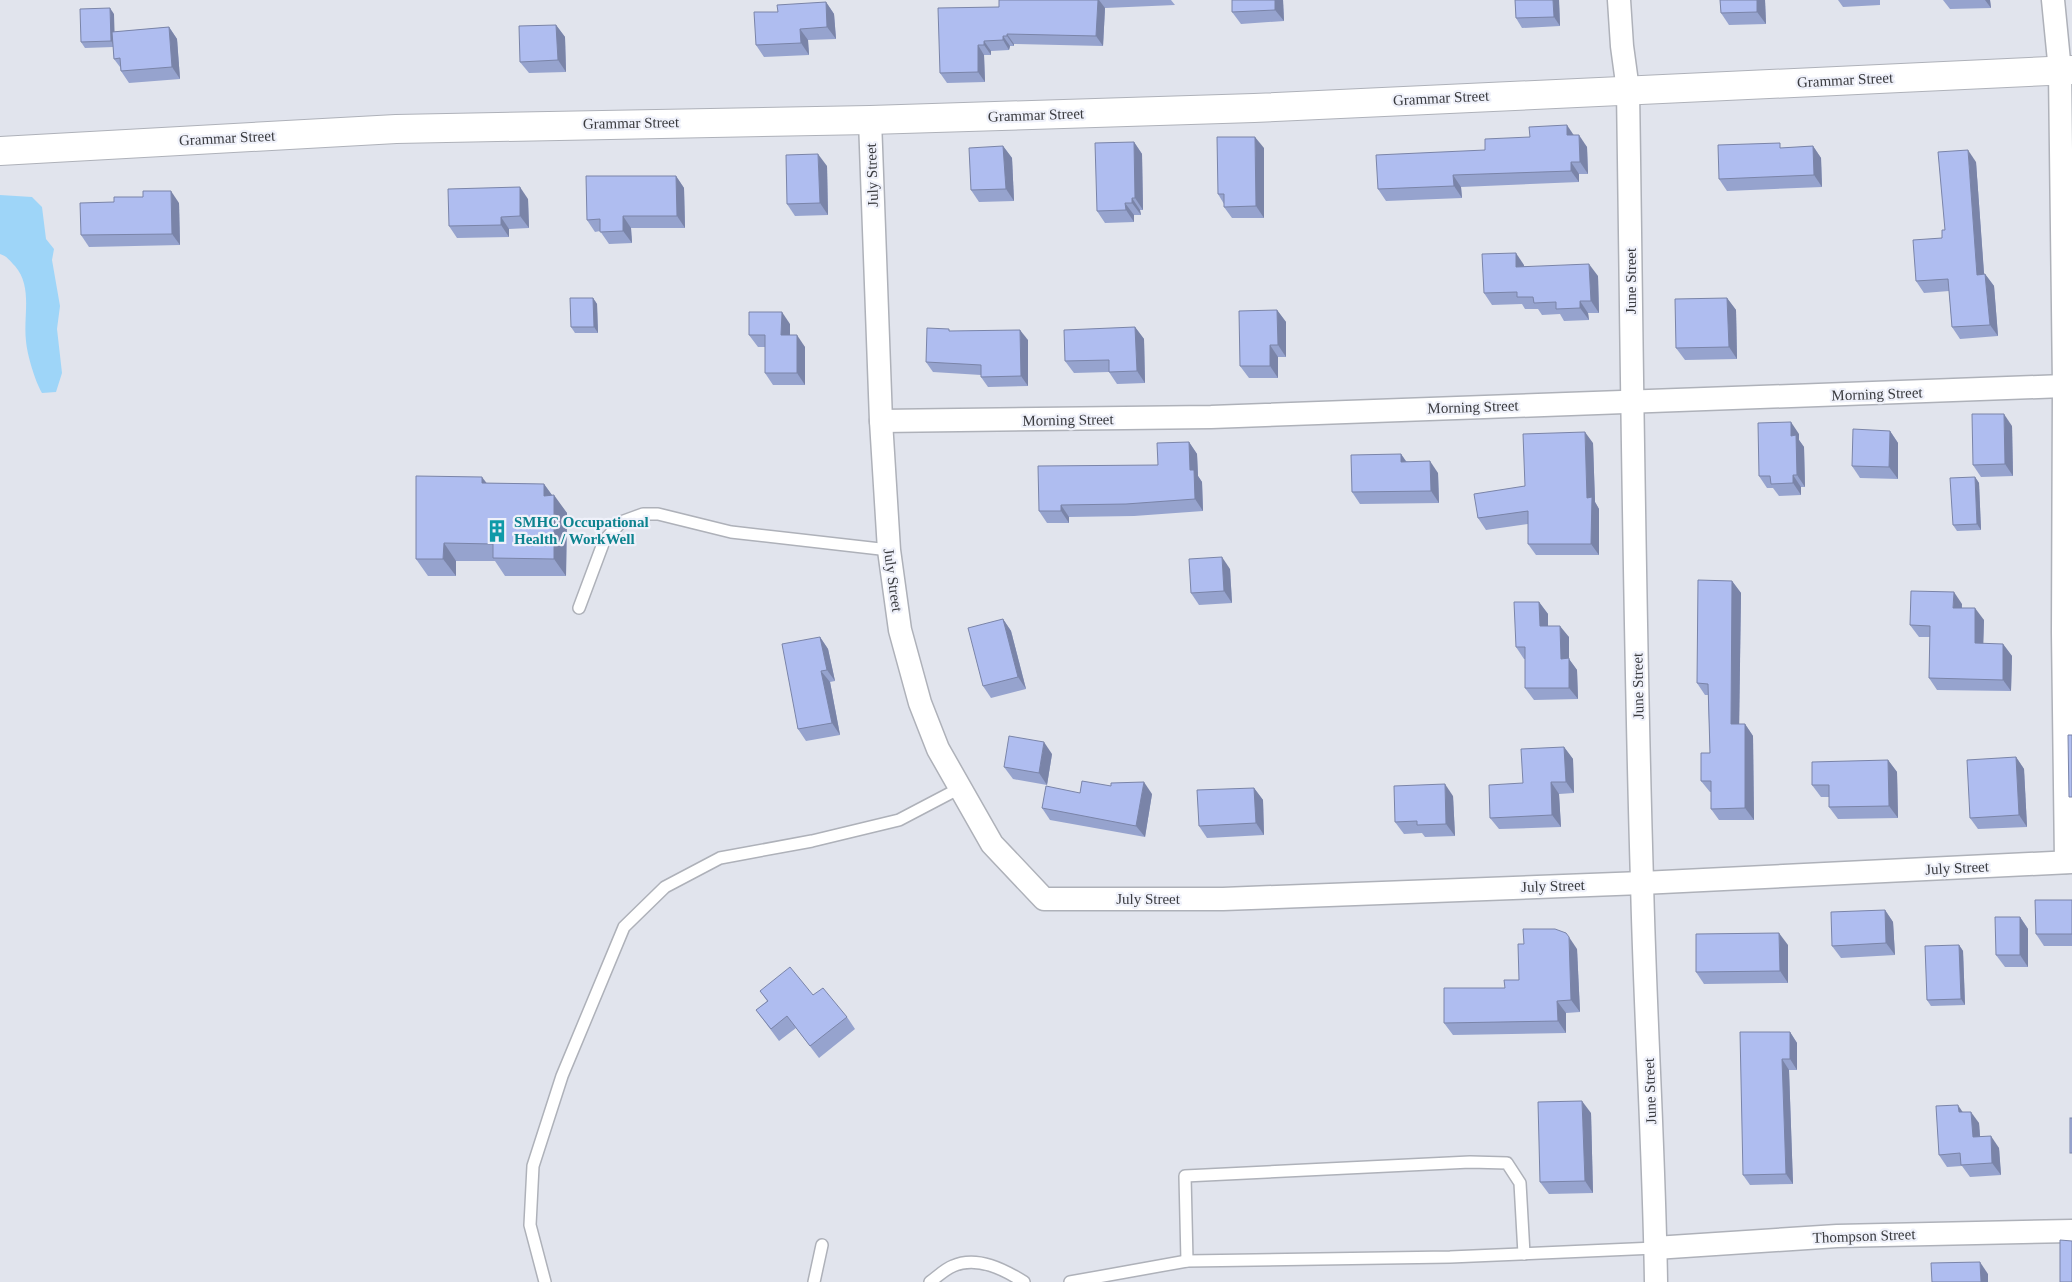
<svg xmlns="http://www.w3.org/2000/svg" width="2072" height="1282" font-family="Georgia,serif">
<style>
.water{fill:#9ed5f8}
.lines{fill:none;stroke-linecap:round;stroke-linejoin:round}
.service-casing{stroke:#aeb1b9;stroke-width:14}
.minor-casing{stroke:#aeb1b9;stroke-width:25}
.tertiary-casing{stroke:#aeb1b9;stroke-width:30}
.service{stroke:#fff;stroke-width:11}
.minor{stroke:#fff;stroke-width:22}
.tertiary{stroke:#fff;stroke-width:28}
.wall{fill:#96a3ce}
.shaded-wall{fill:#7a84a8}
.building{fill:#afbdf0;stroke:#7a84a8}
.labels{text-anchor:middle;stroke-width:4.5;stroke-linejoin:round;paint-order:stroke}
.street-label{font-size:15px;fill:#3a3b3f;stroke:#eff1fa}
.culture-label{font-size:15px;font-weight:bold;fill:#0d838f;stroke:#eff1fa;text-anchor:start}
</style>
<rect width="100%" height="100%" fill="#e1e4ed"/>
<path class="water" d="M 0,195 L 32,197 L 42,207 L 46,239 L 54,249 L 52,260 L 60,306 L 57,329 L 62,373 L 56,392 L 42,393 C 35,381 27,354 26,341 C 23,316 33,287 15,266 C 10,261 7,256 0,254 Z"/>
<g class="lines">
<defs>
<g id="service">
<polyline points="579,608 604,541 621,522 643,514 658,514 731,532 889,550"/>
<polyline points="1187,1261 1185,1176 1470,1162 1507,1163 1520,1183 1524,1254"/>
<polyline points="545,1282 530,1225 533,1166 562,1076 624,927 665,887 720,858 812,841 899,820 960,788"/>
<polyline points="814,1282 822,1245"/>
<path d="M 930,1282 C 937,1277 945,1269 953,1266 C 977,1255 1005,1270 1024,1282"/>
<polyline points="1070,1282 1187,1261 1450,1257 1655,1248"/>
</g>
<g id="minor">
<path d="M 1619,0 L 1622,46 L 1628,90 C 1632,354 1634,617 1642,881 C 1645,1015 1654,1148 1656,1282"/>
<polyline points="2053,0 2060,71 2064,386 2063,633 2066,862"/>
<polyline points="870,120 881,421 889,550 900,630 920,703 938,749 992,844 1044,899 1223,899 1642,883 2072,862"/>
<polyline points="881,421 1211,417 2064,386"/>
<polyline points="1655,1248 1837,1236 2072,1231"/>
</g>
<polyline id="tertiary" points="0,151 396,129 870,120 1254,108 2072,70"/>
</defs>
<use href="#service" class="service-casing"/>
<use href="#minor" class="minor-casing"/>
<use href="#tertiary" class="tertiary-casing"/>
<use href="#service" class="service"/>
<use href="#minor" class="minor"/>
<use href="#tertiary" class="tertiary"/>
</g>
<g class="wall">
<polygon points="999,0 1171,0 1175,5 1105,8 1103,46 1014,44 1014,46 1010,46 1009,50 991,51 991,55 984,55 985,82 947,83 940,73 999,7"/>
<polygon points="1232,0 1283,0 1284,21 1241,24 1232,12"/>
<polygon points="1515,0 1559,0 1560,26 1522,28 1516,18"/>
<polygon points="1720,0 1765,0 1766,24 1729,25 1721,13"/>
<polygon points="1838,0 1880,0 1880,5 1843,7"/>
<polygon points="1943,0 1990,0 1991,8 1950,9"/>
<polygon points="826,2 834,14 836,39 808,40 809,55 764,57 756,45 778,12"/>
<polygon points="114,14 114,32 169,27 177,39 180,79 129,83 121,71 120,67 114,59 113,47 85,48 81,42"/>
<polygon points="556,25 565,37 566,72 529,73 520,62"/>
<polygon points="1574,135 1587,147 1588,174 1579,174 1579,182 1461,187 1462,198 1386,201 1378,189 1485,150"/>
<polygon points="1134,142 1142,154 1143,210 1140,210 1141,215 1134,215 1134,222 1105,223 1097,211"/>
<polygon points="1003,146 1012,158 1014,201 979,202 971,190"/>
<polygon points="1813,146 1821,158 1822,187 1727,191 1719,179 1784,148"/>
<polygon points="1264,148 1264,218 1232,218 1224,207 1224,204 1218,194"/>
<polygon points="1976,162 1984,274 1985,274 1994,286 1998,336 1960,339 1952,327 1949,291 1924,293 1916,281 1942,238 1945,230"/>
<polygon points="827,166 828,215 795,216 787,204"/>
<polygon points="676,176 684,188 685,228 631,228 632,243 609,244 600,231 595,232 587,220"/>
<polygon points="528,199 529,228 509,229 509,237 457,238 449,226"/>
<polygon points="114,202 179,203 180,245 89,247 81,235"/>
<polygon points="1524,265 1524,266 1598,276 1599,313 1588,313 1589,320 1564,321 1560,314 1542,315 1538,309 1525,309 1522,304 1492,305 1484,293"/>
<polygon points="593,298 597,304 598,333 575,333 571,327"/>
<polygon points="1727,298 1736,310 1737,359 1685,360 1676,348"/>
<polygon points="1277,310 1286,322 1286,357 1278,357 1278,378 1249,378 1240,366"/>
<polygon points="790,324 790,335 805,347 805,385 773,385 765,373 765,347 758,347 749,335"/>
<polygon points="1135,327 1144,339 1145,383 1117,384 1109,372 1074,373 1065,361"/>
<polygon points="951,331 1028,340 1028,386 988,387 981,377 981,375 933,372 926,362"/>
<polygon points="2012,426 2013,476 1981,477 1973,465"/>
<polygon points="1890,431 1898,443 1898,479 1860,478 1852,466"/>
<polygon points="1799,434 1799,440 1804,447 1805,487 1801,487 1801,495 1779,496 1773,488 1767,488 1759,476"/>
<polygon points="1189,442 1197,454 1198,476 1202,482 1203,511 1134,516 1069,517 1069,523 1047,523 1039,511 1158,465"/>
<polygon points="1593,443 1595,502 1599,509 1599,555 1536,555 1528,544 1528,524 1486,530 1478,518 1525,486"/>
<polygon points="1401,454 1406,461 1438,473 1439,503 1360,504 1352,492"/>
<polygon points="1975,477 1979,483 1981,530 1957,531 1953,525"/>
<polygon points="487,483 544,484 552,495 567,513 566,576 505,576 495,561 456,561 456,576 428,576 416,559"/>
<polygon points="1230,569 1232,603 1199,605 1191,593"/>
<polygon points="1732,581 1741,593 1739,724 1745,724 1753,736 1754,820 1719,820 1711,809 1711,792 1710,792 1701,781 1710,753 1708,695 1705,695 1697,683"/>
<polygon points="1539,602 1548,614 1548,626 1569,637 1569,659 1577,670 1578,699 1534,700 1525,688 1525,659 1524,659 1516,647"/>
<polygon points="1962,604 1962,608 1984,620 1983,644 2003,644 2012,656 2011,691 1937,690 1929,678 1930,637 1919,637 1910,625"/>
<polygon points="1003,619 1011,631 1026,689 991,698 983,686"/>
<polygon points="820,637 828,649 835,681 830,682 840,735 806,741 798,729"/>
<polygon points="1564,747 1573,759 1574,793 1559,794 1561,827 1499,829 1490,818 1523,783"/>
<polygon points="1052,754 1047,785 1013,779 1004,767"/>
<polygon points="2016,757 2024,769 2027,827 1978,829 1970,818"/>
<polygon points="1888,760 1897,772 1898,818 1838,819 1829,807 1829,797 1821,797 1812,785"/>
<polygon points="1254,788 1263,800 1264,835 1207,838 1199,826"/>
<polygon points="1080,793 1152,794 1145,837 1050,820 1042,808"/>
<polygon points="1453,796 1455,836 1425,837 1422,833 1404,834 1395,822"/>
<polygon points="2072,900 2072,946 2044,946 2036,934"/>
<polygon points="1885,910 1893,922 1895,955 1841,958 1832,946"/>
<polygon points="2020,917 2028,929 2028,967 2005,967 1996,955"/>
<polygon points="1788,945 1788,983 1704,984 1696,972"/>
<polygon points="1959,945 1963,951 1965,1005 1931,1006 1927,1000"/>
<polygon points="1577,949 1580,1012 1566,1013 1566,1033 1453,1035 1444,1023 1505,988"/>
<polygon points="760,991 813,995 847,1017 855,1029 819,1058 796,1028 779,1041 756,1010 767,1001"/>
<polygon points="1790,1032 1797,1043 1797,1070 1789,1070 1793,1184 1750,1185 1743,1175"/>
<polygon points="1963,1112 1979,1123 1980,1137 1999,1148 2001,1175 1970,1177 1962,1166 1947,1167 1939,1155"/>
<polygon points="1591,1113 1593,1193 1549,1194 1540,1182"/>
</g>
<g class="shaded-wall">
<polygon points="1098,0 1099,0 1105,8 1103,46 1096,36"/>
<polygon points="1275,0 1283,0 1284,21 1275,10"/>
<polygon points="1553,0 1559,0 1560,26 1554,17"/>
<polygon points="1757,0 1765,0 1766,24 1757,12"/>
<polygon points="1985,0 1990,0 1991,8"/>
<polygon points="826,2 834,14 836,39 827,27"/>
<polygon points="110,8 114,14 115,47 111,41"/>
<polygon points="556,25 565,37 566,72 558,60"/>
<polygon points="169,27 177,39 180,79 172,67"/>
<polygon points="800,29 808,40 809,55 801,43"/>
<polygon points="1007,34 1014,44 1014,46 1007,36"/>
<polygon points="1003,36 1010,46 1009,50 1003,40"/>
<polygon points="984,41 991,51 991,55 984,45"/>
<polygon points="978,45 984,55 985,82 978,72"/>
<polygon points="1567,125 1575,137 1567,135"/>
<polygon points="1579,135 1587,147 1588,174 1580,162"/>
<polygon points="1255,137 1264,148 1264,218 1256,206"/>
<polygon points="1134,142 1142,154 1143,210 1135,198"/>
<polygon points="1003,146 1012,158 1014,201 1006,189"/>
<polygon points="1813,146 1821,158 1822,187 1814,175"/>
<polygon points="1968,150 1976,162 1985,287 1977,275"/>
<polygon points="818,154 827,166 828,215 820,203"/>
<polygon points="1571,162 1579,174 1579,182 1571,171"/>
<polygon points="1453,175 1461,187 1462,198 1454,186"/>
<polygon points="676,176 684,188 685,228 677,216"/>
<polygon points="520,187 528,199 529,228 520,216"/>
<polygon points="171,191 179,203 180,245 172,234"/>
<polygon points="1132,198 1140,210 1141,215 1132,203"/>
<polygon points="1125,203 1134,215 1134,222 1126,210"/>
<polygon points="623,216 631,228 632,243 623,231"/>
<polygon points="501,217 509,229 509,237 501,225"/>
<polygon points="1516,253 1524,265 1524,278 1516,267"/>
<polygon points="1589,264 1598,276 1599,313 1591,301"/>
<polygon points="1985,274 1994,286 1998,336 1990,325"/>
<polygon points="593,298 597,304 598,333 594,327"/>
<polygon points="1727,298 1736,310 1737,359 1729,347"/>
<polygon points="1580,301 1588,313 1589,320 1580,308"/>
<polygon points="1277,310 1286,322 1286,357 1278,345"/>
<polygon points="782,312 790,324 790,347 781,335"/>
<polygon points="1135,327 1144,339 1145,383 1137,371"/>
<polygon points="1020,330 1028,340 1028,386 1021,376"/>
<polygon points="797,335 805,347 805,385 797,373"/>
<polygon points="1270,345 1278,357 1278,378 1270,366"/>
<polygon points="2004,414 2012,426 2013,476 2005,464"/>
<polygon points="1791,422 1799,434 1799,440 1804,447 1805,487 1797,475 1791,436"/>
<polygon points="1890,431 1898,443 1898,479 1889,467"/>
<polygon points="1585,432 1593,443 1595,502 1599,509 1599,555 1591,544 1587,498"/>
<polygon points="1189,442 1197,454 1198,476 1202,482 1203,511 1195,499 1190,470"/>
<polygon points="1401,454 1409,466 1401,462"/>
<polygon points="1430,461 1438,473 1439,503 1431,491"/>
<polygon points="1793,475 1801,487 1801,495 1793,483"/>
<polygon points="482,477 495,494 482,483"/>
<polygon points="1975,477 1979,483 1981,530 1977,524"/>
<polygon points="544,484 554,498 554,495 567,513 566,576 554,559 544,496"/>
<polygon points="1061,505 1069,517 1069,523 1061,511"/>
<polygon points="444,543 456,561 456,576 443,559"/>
<polygon points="1222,557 1230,569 1232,603 1224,591"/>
<polygon points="1732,581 1741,593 1739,736 1731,724"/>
<polygon points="1954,592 1962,604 1961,619 1953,608"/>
<polygon points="1539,602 1548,614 1548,638 1540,626"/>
<polygon points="1975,608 1984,620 1983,655 1975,643"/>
<polygon points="1003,619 1011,631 1026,689 1018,677"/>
<polygon points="1560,626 1569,637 1569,659 1577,670 1578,699 1569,688 1561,659"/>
<polygon points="820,637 828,649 835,681 827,670"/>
<polygon points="2003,644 2012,656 2011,691 2003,680"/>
<polygon points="821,671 830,682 840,735 832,723"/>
<polygon points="1745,724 1753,736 1754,820 1745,808"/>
<polygon points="1044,742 1052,754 1047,785 1039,773"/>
<polygon points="1564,747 1573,759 1574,793 1566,782"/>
<polygon points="2016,757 2024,769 2027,827 2019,815"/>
<polygon points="1888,760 1897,772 1898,818 1889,806"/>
<polygon points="1144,782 1152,794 1145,837 1136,826"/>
<polygon points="1551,782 1559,794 1561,827 1552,815"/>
<polygon points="1445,784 1453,796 1455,836 1446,824"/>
<polygon points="1254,788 1263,800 1264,835 1256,823"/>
<polygon points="1885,910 1893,922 1895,955 1886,943"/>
<polygon points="2020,917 2028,929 2028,967 2020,955"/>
<polygon points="1779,933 1788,945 1788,983 1780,971"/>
<polygon points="1569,937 1577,949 1580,1012 1571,1000"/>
<polygon points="1959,945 1963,951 1965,1005 1961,999"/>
<polygon points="1557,1001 1566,1013 1566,1033 1558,1021"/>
<polygon points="1790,1032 1797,1043 1797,1070 1790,1059"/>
<polygon points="1782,1059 1789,1070 1793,1184 1786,1174"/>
<polygon points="1582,1101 1591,1113 1593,1193 1585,1181"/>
<polygon points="1958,1105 1966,1117 1959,1112"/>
<polygon points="1971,1112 1979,1123 1981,1149 1973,1137"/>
<polygon points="1991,1136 1999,1148 2001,1175 1992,1163"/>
<polygon points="1980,1262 1988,1274 1988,1282 1981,1282"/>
</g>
<g class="building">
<polygon points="999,0 1098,0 1096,36 1007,34 1007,36 1003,36 1003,40 984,41 984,45 978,45 978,72 940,73 938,8 999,7"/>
<polygon points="1232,0 1275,0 1275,10 1232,12"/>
<polygon points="1515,0 1553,0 1554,17 1516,18"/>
<polygon points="1720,0 1757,0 1757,12 1721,13"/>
<polygon points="826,2 827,27 800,29 801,43 756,45 754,12 778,12 777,5"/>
<polygon points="110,8 111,41 81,42 80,9"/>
<polygon points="556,25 558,60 520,62 519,26"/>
<polygon points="169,27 172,67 121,71 120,58 114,59 112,32"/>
<polygon points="1567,125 1567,135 1579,135 1580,162 1571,162 1571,171 1453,175 1454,186 1378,189 1376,155 1485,150 1485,139 1530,137 1529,127"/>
<polygon points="1217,137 1255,137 1256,206 1224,207 1224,194 1218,194"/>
<polygon points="1134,142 1135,198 1132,198 1132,203 1125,203 1126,210 1097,211 1095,143"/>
<polygon points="1780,143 1780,148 1813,146 1814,175 1719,179 1718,145"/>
<polygon points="1003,146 1006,189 971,190 969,148"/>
<polygon points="1968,150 1977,275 1985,274 1990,325 1952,327 1948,279 1916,281 1913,240 1942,238 1942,230 1945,230 1938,152"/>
<polygon points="818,154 820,203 787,204 786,155"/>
<polygon points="586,176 676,176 677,216 623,216 623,231 600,232 600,219 587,220"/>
<polygon points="520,187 520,216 501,217 501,225 449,226 448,189"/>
<polygon points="143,191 171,191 172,234 81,235 80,203 114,202 114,197 143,197"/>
<polygon points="1516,253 1516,267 1589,264 1591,301 1580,301 1580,308 1556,309 1556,302 1534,303 1533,297 1517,297 1517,292 1484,293 1482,254"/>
<polygon points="570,298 593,298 594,327 571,327"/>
<polygon points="1727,298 1729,347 1676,348 1675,299"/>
<polygon points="1277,310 1278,345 1270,345 1270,366 1240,366 1239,311"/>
<polygon points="749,312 782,312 781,335 797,335 797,373 765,373 765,335 749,335"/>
<polygon points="1135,327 1137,371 1109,372 1109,360 1065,361 1064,330"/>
<polygon points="927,328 949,329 949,331 1020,330 1021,376 981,377 981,365 926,362"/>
<polygon points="1972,414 2004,414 2005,464 1973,465"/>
<polygon points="1791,422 1791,436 1796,435 1797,475 1793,475 1793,483 1771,484 1770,476 1759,476 1758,423"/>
<polygon points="1853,429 1890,431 1889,467 1852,466"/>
<polygon points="1585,432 1587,498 1592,497 1591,544 1528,544 1528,511 1478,518 1474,494 1525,486 1523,434"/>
<polygon points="1189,442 1190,470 1194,470 1195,499 1126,504 1061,505 1061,511 1039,511 1038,466 1158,465 1157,443"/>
<polygon points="1401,454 1401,462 1430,461 1431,491 1352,492 1351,455"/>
<polygon points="416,476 482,477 482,483 544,484 544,496 554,495 554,559 493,558 493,544 444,543 443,559 416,559"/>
<polygon points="1975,477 1977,524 1953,525 1950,478"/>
<polygon points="1222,557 1224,591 1191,593 1189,559"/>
<polygon points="1698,580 1732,581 1731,724 1745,724 1745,808 1711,809 1711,781 1701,781 1701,753 1710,753 1708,684 1697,683"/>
<polygon points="1911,591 1954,592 1953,608 1975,608 1975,643 2003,644 2003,680 1929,678 1930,626 1910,625"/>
<polygon points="1514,602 1539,602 1540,626 1560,626 1561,659 1569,658 1569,688 1525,688 1525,647 1516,647"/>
<polygon points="1003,619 1018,677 983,686 968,628"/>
<polygon points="820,637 827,670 821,671 832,723 798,729 782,644"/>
<polygon points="2068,735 2072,735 2072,797 2069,797"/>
<polygon points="1009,736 1044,742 1039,773 1004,767"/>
<polygon points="1564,747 1566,782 1551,782 1552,815 1490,818 1489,785 1523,783 1521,749"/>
<polygon points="2016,757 2019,815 1970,818 1967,760"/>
<polygon points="1888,760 1889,806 1829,807 1829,785 1812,785 1812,762"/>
<polygon points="1082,781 1111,786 1111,783 1144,782 1136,826 1042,808 1046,786 1080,793"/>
<polygon points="1445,784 1446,824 1417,825 1417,821 1395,822 1394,786"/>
<polygon points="1254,788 1256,823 1199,826 1197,790"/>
<polygon points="2035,900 2072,900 2072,934 2036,934"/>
<polygon points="1885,910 1886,943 1832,946 1831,912"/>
<polygon points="1995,917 2020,917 2020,955 1996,955"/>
<polygon points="1523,929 1555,929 1566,933 1569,937 1571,1000 1557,1001 1558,1021 1444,1023 1444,988 1505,988 1504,980 1519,980 1518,944 1524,944"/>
<polygon points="1779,933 1780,971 1696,972 1696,934"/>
<polygon points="1959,945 1961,999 1927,1000 1925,946"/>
<polygon points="790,967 813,995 823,988 847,1017 810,1046 787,1016 771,1029 756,1010 768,1001 760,991"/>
<polygon points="1740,1032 1790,1032 1790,1059 1782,1059 1786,1174 1743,1175"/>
<polygon points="1582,1101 1585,1181 1540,1182 1538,1102"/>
<polygon points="1958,1105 1959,1112 1971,1112 1973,1137 1991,1136 1992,1163 1961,1165 1960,1153 1939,1155 1936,1106"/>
<rect x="2070" y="1118" width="2" height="35"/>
<polygon points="2060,1240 2072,1241 2072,1282 2060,1282"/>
<polygon points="1980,1262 1981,1282 1932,1282 1931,1263"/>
</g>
<defs>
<symbol id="building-bare" viewBox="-9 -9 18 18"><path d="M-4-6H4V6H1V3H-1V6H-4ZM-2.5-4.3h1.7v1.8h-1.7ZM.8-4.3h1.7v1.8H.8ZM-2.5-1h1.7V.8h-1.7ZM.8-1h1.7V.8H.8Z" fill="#0f9aa8" stroke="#eff1fa" stroke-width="2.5" paint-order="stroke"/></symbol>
</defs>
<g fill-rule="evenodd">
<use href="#building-bare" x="481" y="515" width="32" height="32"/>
</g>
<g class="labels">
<g class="street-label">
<text transform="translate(1845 80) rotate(-3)" y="5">Grammar Street</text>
<text transform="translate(1441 98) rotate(-3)" y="5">Grammar Street</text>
<text transform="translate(1036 115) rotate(-2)" y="5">Grammar Street</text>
<text transform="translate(631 123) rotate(-1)" y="5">Grammar Street</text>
<text transform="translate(227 138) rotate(-3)" y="5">Grammar Street</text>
<text transform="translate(872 175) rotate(-92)" y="5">July Street</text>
<text transform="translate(1631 281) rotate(-90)" y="5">June Street</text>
<text transform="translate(1877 394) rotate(-2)" y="5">Morning Street</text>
<text transform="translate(1473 407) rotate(-2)" y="5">Morning Street</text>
<text transform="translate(1068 420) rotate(-1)" y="5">Morning Street</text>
<text transform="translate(893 580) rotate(82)" y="5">July Street</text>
<text transform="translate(1638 686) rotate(-91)" y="5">June Street</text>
<text transform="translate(1957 868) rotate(-3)" y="5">July Street</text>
<text transform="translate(1553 886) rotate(-2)" y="5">July Street</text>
<text x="1148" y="904">July Street</text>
<text transform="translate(1650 1091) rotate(-92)" y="5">June Street</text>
<text transform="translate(1864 1236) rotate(-2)" y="5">Thompson Street</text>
</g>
<g class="culture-label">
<text x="514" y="527">SMHC Occupational<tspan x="514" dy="17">Health / WorkWell</tspan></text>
</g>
</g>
</svg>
